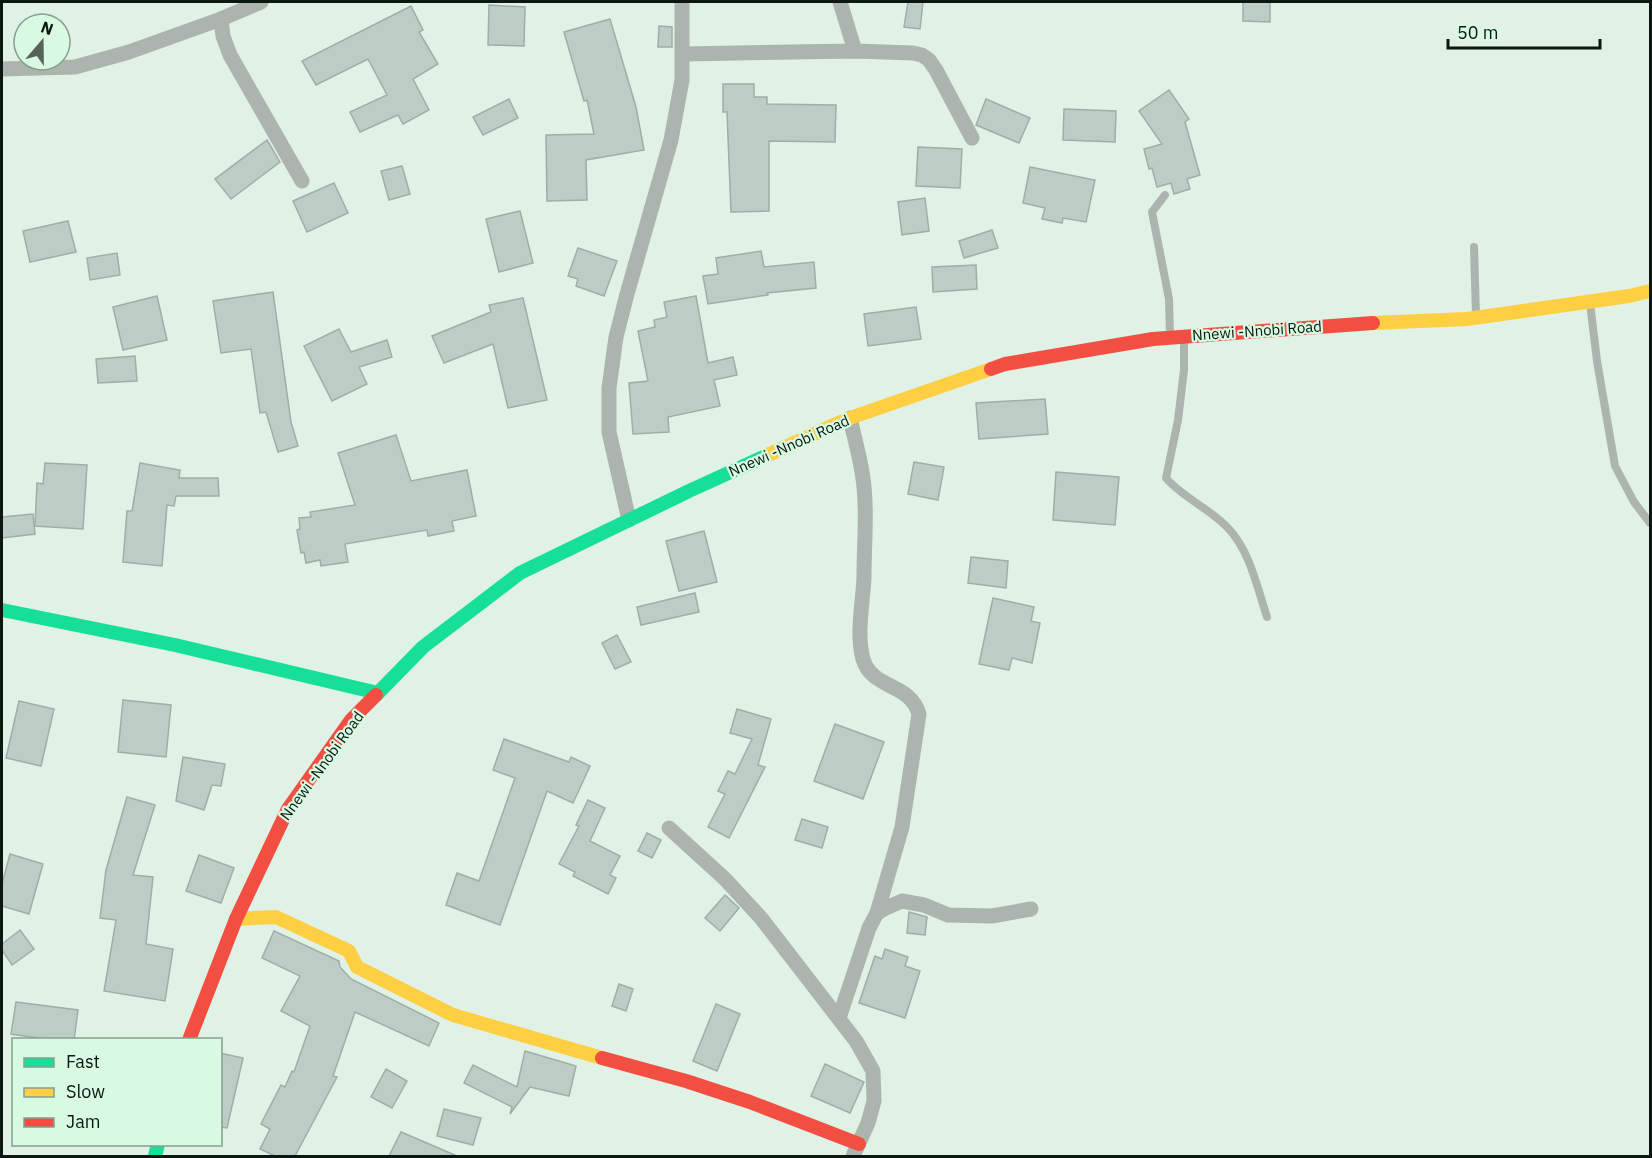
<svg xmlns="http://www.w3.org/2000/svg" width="1652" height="1158" font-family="'IBM Plex Sans',sans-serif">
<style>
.building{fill:#bdcdc6;stroke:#9faea7;stroke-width:1.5}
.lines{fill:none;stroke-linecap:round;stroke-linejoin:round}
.lane{stroke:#adb4ad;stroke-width:8}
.street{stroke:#adb4ad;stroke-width:15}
.fast{stroke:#16e098;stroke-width:14}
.slow{stroke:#ffcf43;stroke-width:14}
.jam{stroke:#f24e42;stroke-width:14}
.labels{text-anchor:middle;stroke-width:4.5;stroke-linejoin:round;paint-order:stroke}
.street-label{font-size:15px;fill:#0b170f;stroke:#d8f9e2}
</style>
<rect width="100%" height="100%" fill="#e0f1e5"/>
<g class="building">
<polygon points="908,2 923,2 920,29 904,27"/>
<polygon points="1243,2 1270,2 1270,22 1243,21"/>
<polygon points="489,5 525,7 524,46 488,45"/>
<polygon points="411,6 423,30 419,32 438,64 413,79 429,110 403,124 398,115 360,132 350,112 387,95 368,59 316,85 302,61"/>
<polygon points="610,19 636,107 644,150 586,160 587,200 547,201 546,135 594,134 587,100 584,101 564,32"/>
<polygon points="659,26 672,27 672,47 658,47"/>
<polygon points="723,84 754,84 754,97 767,97 767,104 836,105 835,142 769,141 769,211 731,212 727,112 723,112"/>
<polygon points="1169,90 1189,119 1185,122 1200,175 1187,179 1190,189 1174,194 1171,183 1157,187 1152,168 1149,169 1144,149 1162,144 1139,111"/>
<polygon points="509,99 518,118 483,135 473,117"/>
<polygon points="986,99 1030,118 1019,143 976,125"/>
<polygon points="1064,109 1116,111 1115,142 1063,140"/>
<polygon points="267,140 280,162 231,199 215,179"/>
<polygon points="918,147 962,149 960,188 916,186"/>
<polygon points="402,166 410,194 389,200 381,171"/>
<polygon points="1030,167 1095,180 1086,222 1063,218 1062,223 1042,219 1045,208 1023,203"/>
<polygon points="334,183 348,213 307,232 293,201"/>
<polygon points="925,198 929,231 902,235 898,202"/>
<polygon points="520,211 533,263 499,272 486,219"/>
<polygon points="68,221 76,252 30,262 23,231"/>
<polygon points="992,230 998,248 964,258 959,241"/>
<polygon points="578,248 617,261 604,296 576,286 578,279 568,276"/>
<polygon points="761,251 764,267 814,262 816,288 767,293 768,295 708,304 703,276 718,274 716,258"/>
<polygon points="117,253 120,275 90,280 87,258"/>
<polygon points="976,265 977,289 933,292 932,267"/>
<polygon points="273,292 291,422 298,446 278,452 266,412 260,413 251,349 221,353 213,301"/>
<polygon points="157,296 167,340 123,350 113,307"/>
<polygon points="696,296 708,363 733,357 737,375 714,380 720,406 668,417 669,432 633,434 629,383 648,381 638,331 655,327 654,320 667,317 664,302"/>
<polygon points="523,298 547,400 508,408 493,344 444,363 432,336 491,312 489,305"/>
<polygon points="916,307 921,339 868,346 864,314"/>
<polygon points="339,329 351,352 387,340 392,357 359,367 367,384 332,401 304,346"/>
<polygon points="135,356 137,381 98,383 96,359"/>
<polygon points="1045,399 1048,434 979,439 976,403"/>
<polygon points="396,435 411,481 467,470 476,516 452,521 454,531 428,536 427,530 345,544 348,562 321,566 320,560 306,563 304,552 301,553 297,530 300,529 299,518 311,517 310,512 355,505 338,453"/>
<polygon points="914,462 944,467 938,500 908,494"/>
<polygon points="45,463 87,465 83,529 35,526 37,483 43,484"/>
<polygon points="140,463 180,470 179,478 218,478 219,496 176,496 174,506 167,505 162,566 123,562 127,511 132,511"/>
<polygon points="1056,472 1119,477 1115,525 1053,520"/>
<polygon points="33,514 35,534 2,538 2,517"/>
<polygon points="704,531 717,582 679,591 666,541"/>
<polygon points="971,557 1008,561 1006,588 968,583"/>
<polygon points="695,593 699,612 641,625 637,607"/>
<polygon points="993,598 1034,607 1031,621 1040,623 1032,663 1012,658 1009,670 979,664"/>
<polygon points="617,635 631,662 615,669 602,643"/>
<polygon points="123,700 171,705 166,757 118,752"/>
<polygon points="19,701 54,709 41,766 6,758"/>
<polygon points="737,709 771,719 758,765 765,767 729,838 708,827 725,794 718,791 728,771 735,774 752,739 730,733"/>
<polygon points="835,724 884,742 863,799 814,781"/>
<polygon points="504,739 569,762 571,757 590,766 573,803 547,791 500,925 446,905 457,873 479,881 515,778 493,770"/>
<polygon points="183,757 225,764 221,786 212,785 204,810 176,801"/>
<polygon points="127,797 155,805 133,875 153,877 146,944 173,949 165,1001 104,991 116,920 100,918 106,870"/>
<polygon points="588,800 605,808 590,841 620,856 610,875 616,878 608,894 573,876 575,872 559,864 579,826 576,825"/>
<polygon points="802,819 828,827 822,848 795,840"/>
<polygon points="647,833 661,840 652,858 638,851"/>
<polygon points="10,854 43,864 29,914 2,906 2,884"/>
<polygon points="199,855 234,868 221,903 186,891"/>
<polygon points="725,895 739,908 720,931 705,918"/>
<polygon points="909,912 927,917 925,935 907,933"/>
<polygon points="20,930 34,949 12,965 2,950 2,944"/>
<polygon points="274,931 339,961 340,967 351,979 439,1023 429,1046 355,1012 333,1076 337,1077 295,1156 275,1156 260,1149 270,1129 261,1124 281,1085 285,1087 292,1071 294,1072 310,1026 281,1011 300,976 262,958"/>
<polygon points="885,949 908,957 905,966 920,971 905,1018 859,1003 875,956 882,959"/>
<polygon points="619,984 633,989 626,1011 612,1006"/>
<polygon points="16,1002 78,1010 74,1040 52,1040 11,1034"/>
<polygon points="716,1004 740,1014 717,1071 693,1061"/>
<polygon points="525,1051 576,1066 569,1096 530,1087 510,1114 512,1107 464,1083 473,1065 517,1087"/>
<polygon points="220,1053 243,1058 227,1128 220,1127"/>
<polygon points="825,1064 864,1082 850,1113 811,1096"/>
<polygon points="386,1069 407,1081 392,1108 371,1097"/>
<polygon points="444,1109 481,1118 473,1145 437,1136"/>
<polygon points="401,1132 457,1156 389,1156"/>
</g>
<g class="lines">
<g class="lane">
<polyline points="1165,195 1152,212 1169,299 1170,336"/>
<polyline points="1474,247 1476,316"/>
<polyline points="1590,303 1597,361 1615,466 1634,502 1650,523"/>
<path d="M 1184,338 L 1184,370 L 1178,420 L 1166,478 C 1182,497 1209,508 1228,528 C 1250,551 1257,587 1267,617"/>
</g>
<g class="street">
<polyline points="840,2 855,51"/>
<polyline points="221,19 223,36 230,55 302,181"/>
<polyline points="683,54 855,51 913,53 922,55 929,60 936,70 972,138"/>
<polyline points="2,69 75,67 129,52 221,19 261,2"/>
<path d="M 850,418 C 854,436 859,454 862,472 C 868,506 864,542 864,577 C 863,603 856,633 863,659 C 872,690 910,682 919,714 L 902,827 L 877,913"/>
<polyline points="629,520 609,432 609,388 616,337 627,294 671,140 682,80 682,2"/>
<polyline points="669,828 725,879 761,918 856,1041 873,1071 874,1101 868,1123 853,1156"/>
<polyline points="839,1018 869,928 877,913 886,908 902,901 924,905 948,915 992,916 1031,909"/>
</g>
<g class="fast">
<polyline points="2,610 175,645 378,693"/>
<polyline points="376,695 423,647 520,573 689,491 770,454"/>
<polyline points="155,1156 158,1144"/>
</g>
<g class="slow">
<polyline points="1373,323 1467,319 1629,296 1650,291"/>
<polyline points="770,454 850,418 991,369"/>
<polyline points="236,919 276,917 349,951 357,967 453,1015 602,1058"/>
</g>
<g class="jam">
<polyline points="991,369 1005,364 1153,339 1373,323"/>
<polyline points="189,1040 236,919 288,809 351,720 376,695"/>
<polyline points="602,1058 686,1081 750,1102 859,1144"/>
</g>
</g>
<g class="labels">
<g class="street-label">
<text transform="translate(1257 331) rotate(-4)" y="5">Nnewi -Nnobi Road</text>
<text transform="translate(789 446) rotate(-24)" y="5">Nnewi -Nnobi Road</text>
<text transform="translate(322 766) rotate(-54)" y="5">Nnewi -Nnobi Road</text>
</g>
</g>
<rect width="1652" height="1158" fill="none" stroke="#0b170f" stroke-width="6"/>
<rect x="12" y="1038" width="210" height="108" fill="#d8f9e2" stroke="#869f8e" stroke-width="1.5"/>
<rect x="24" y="1058" width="30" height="9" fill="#16e098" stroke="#869f8e" stroke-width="1.5"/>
<text x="66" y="1068" font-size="18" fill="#0b170f">Fast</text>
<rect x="24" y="1088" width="30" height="9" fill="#ffcf43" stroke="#869f8e" stroke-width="1.5"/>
<text x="66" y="1098" font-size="18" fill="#0b170f">Slow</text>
<rect x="24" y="1118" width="30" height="9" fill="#f24e42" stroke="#869f8e" stroke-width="1.5"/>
<text x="66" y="1128" font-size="18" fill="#0b170f">Jam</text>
<g transform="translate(42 42) rotate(20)"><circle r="28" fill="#d8f9e2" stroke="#869f8e" stroke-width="1.5"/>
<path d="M0-4.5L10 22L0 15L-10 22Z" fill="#56635a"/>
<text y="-9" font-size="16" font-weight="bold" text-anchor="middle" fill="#0b170f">N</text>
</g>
<path d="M1448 39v9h152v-9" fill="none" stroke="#0b170f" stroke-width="3"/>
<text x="1457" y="39" font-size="18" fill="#0b170f" stroke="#d8f9e2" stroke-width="4.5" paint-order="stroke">50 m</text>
</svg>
